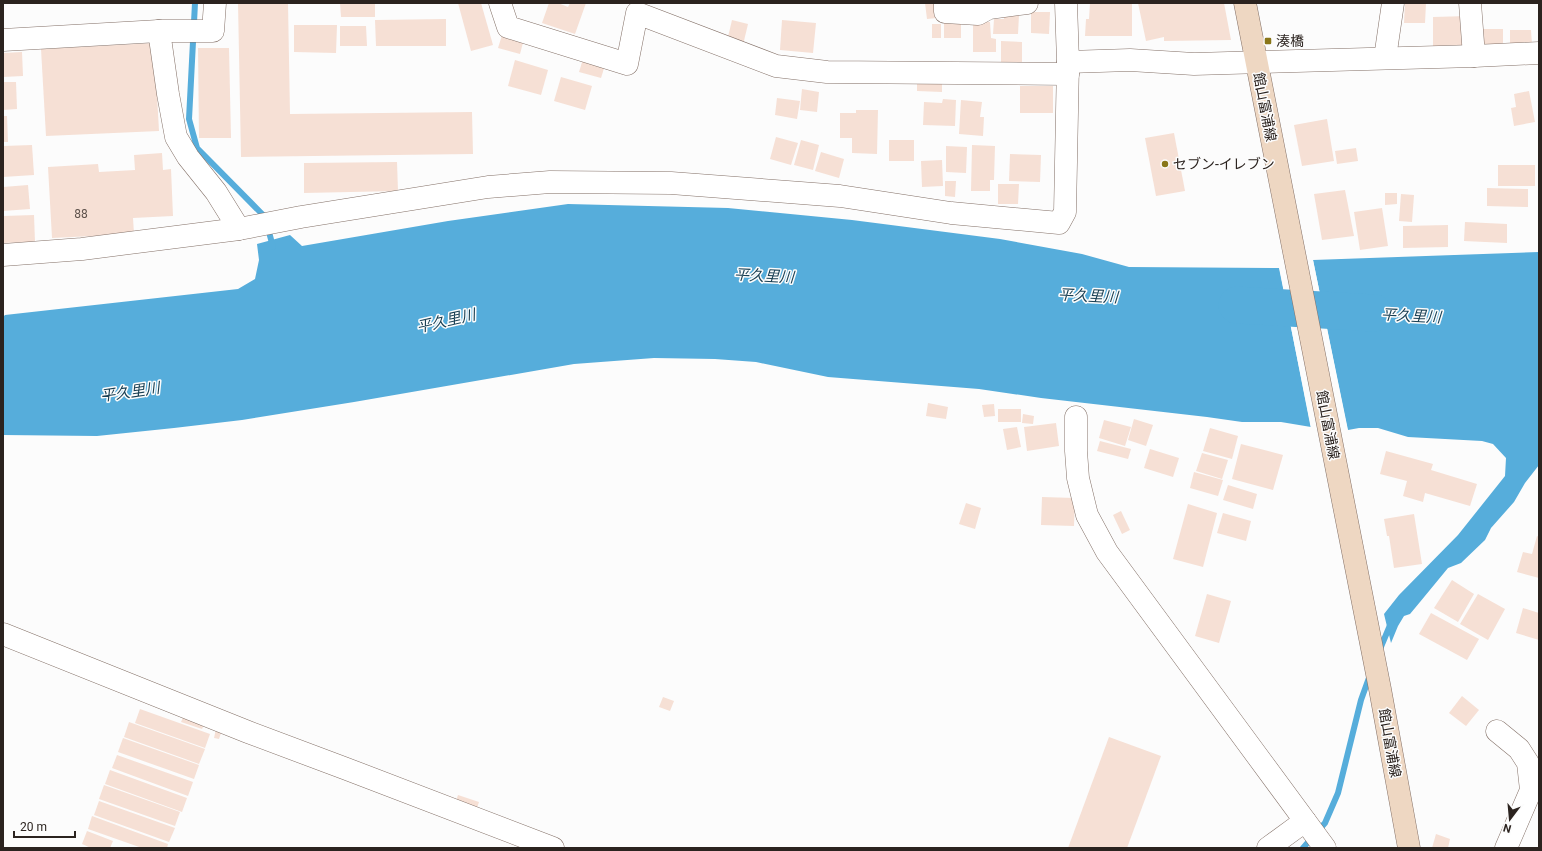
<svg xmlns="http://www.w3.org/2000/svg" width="1542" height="851" font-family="Roboto,'Noto Sans JP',sans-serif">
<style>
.water{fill:#56addb}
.pier{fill:#fcfcfc}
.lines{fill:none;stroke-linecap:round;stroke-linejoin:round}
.stream{stroke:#56addb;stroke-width:6}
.river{stroke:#56addb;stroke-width:37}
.building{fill:#f6e0d5}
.street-casing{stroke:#847168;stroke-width:23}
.secondary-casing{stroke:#847168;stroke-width:23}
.street{stroke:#fff;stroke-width:22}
.secondary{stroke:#eed7c2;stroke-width:22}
.poi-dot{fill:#897619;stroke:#fcfcfc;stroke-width:1.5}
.labels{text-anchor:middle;stroke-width:3;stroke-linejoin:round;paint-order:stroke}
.number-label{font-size:12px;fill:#5e524c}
.poi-label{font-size:14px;fill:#2b231f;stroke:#fcfcfc;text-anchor:start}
.street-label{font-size:14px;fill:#2b231f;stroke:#fcfcfc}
.water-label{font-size:15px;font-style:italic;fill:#1a4054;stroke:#fcfcfc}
</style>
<rect width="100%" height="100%" fill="#fcfcfc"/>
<g class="water">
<polygon points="568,204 728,208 852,220 1000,239 1082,254 1129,267 1279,268 1311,427 1281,422 1242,422 1207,417 1041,398 979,389 828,377 756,362 715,359 654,358 574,364 354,402 242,420 174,428 97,436 3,435 3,317 5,315 238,289 255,279 259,260 257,244 290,235 302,246 448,221"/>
<polygon points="1539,252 1539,465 1525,483 1514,502 1491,528 1485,540 1461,563 1448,568 1420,602 1410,614 1404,616 1398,626 1391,643 1384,614 1399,595 1458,535 1505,476 1506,458 1493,444 1482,441 1408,437 1378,428 1359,428 1348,430 1313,260"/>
</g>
<g class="pier">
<polygon points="1312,258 1313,260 1348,432 1346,431 1311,261"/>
<polygon points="1279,266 1281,268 1313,427 1311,429"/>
</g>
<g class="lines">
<g class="stream">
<polyline points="195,3 189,119 197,148 265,217 273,247"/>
<polyline points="1380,649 1391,623"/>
<polyline points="1303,848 1325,823 1338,793 1361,700 1370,675"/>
</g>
<polyline class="river" points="1237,305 1374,313"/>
</g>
<g class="building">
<polygon points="238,3 288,3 290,114 472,112 473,154 241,157"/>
<polygon points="340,3 375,3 375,17 341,17"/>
<polygon points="458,3 481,3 493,45 471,51"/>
<polygon points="549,3 558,3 568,7 570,3 586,3 575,34 542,23"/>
<polygon points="925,3 935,3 937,18 927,19"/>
<polygon points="1090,3 1132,3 1132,36 1085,36 1086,19 1089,19"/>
<polygon points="1138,3 1224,3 1231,40 1164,41 1164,37 1146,41"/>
<polygon points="1405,3 1426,3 1425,23 1404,23"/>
<polygon points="1031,12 1050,12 1049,34 1031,33"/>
<polygon points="1004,15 1019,15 1018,34 993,34 994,19 1004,19"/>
<polygon points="1468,16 1468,45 1433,46 1433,17"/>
<polygon points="446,19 446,46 376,46 375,20"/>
<polygon points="732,20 748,24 743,45 727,41"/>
<polygon points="782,20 816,23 813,53 780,50"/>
<polygon points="961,21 961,38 944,38 944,22"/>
<polygon points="973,22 990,22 991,38 996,39 996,52 973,52"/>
<rect x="932" y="24" width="9" height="14"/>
<polygon points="294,25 337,25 336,53 294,52"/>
<polygon points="340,26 366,26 367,46 340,46"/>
<polygon points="504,29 525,35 520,54 498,48"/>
<rect x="1481" y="29" width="22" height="16"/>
<polygon points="1510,30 1531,30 1532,45 1510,46"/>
<polygon points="1001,41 1022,42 1022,64 1001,64"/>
<polygon points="154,43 159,131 46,136 41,49"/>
<polygon points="198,48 229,48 231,138 199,138"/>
<polygon points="22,52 23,76 3,77 3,53"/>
<polygon points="583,59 605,65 601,78 579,72"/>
<polygon points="515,60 548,70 541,95 508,86"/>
<polygon points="917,74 942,75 942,92 917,91"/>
<polygon points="561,77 592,86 585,110 554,101"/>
<polygon points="3,82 16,82 17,109 3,110"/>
<rect x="1020" y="86" width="33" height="27"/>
<polygon points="802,89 819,92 817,112 800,110"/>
<polygon points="1529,91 1535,122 1514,126 1511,108 1516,107 1514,94"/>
<polygon points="777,98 800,101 797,119 775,115"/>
<polygon points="943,99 956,100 955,126 923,125 924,102 942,103"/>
<polygon points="961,100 982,102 980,117 984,117 983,136 959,134"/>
<polygon points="856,110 878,110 877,154 852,153 852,138 840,138 840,113 856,113"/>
<polygon points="3,116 7,116 8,142 3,142"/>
<polygon points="1327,119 1334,161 1302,166 1294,125"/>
<polygon points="1174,133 1185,191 1156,196 1145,138"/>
<polygon points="776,137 798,143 791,165 770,159"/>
<polygon points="801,140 819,145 813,170 794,165"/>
<rect x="889" y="140" width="25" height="21"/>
<polygon points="32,145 34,175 3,177 3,146"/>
<polygon points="972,145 995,146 994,180 990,180 990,191 971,191"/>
<polygon points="946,146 967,147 966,173 946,172"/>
<polygon points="1356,148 1358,161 1337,164 1335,151"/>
<polygon points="821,152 844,159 839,178 815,171"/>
<polygon points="162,153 163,170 171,169 173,216 133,218 134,234 52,238 48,167 98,164 99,172 135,170 134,155"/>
<polygon points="1010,154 1041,155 1040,182 1009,181"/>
<polygon points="942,160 943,186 922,187 921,161"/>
<polygon points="397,162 398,191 304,193 304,163"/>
<rect x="1498" y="165" width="37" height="21"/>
<polygon points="945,181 956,181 955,197 945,196"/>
<polygon points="998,184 1019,184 1018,204 998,204"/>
<polygon points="28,185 30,209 3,211 3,187"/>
<polygon points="1487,188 1528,189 1528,207 1487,206"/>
<polygon points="1345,190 1354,236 1322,240 1314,194"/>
<polygon points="1385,193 1397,193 1397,204 1385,205"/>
<polygon points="1401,194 1414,195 1412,222 1399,221"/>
<polygon points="1382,208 1388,246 1360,250 1354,212"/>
<polygon points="34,215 35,242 3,243 3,216"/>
<polygon points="1465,222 1507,224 1507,243 1464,241"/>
<polygon points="1448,225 1448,247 1403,248 1403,226"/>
<polygon points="928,403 948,407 946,419 926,416"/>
<polygon points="994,404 995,416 984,417 982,405"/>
<rect x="998" y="409" width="23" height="13"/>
<polygon points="1023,414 1034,416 1033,424 1022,423"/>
<polygon points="1134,419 1153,425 1146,446 1128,440"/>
<polygon points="1104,420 1131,427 1125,446 1099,438"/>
<polygon points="1056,423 1059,446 1027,451 1024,427"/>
<polygon points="1017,427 1021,447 1007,450 1003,429"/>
<polygon points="1210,428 1238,436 1232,459 1203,451"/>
<polygon points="1100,441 1131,449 1128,459 1097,451"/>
<polygon points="1241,444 1283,455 1273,490 1232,479"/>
<polygon points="1150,449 1179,458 1173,477 1144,468"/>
<polygon points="1386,451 1433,464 1431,470 1477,484 1470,506 1425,493 1423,502 1403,496 1407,481 1380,474"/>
<polygon points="1202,453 1228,460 1222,479 1196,471"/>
<polygon points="1194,472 1223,480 1218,496 1190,488"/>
<polygon points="1228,485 1257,494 1253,509 1223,500"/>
<polygon points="1042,497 1075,498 1074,526 1041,525"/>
<polygon points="966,503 981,508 975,529 959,524"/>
<polygon points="1188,504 1217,513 1203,567 1173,559"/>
<polygon points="1121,511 1130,530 1122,534 1113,515"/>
<polygon points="1223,513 1251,521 1246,541 1217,533"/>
<polygon points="1414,514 1422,564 1394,568 1389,536 1387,536 1384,519"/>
<polygon points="1537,536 1539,537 1539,578 1517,572 1523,552 1532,554"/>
<polygon points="1452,580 1474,594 1458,622 1434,608"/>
<polygon points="1207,594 1231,601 1219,643 1195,636"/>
<polygon points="1478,594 1505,609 1488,640 1460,624"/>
<polygon points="1523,608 1539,613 1539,640 1516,633"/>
<polygon points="1431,613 1479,639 1467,660 1419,634"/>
<polygon points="1462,696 1479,710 1466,726 1449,713"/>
<polygon points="663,697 674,701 670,711 659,707"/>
<polygon points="140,709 210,734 205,748 135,723"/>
<polygon points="184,715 205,722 202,729 181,722"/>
<polygon points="129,722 205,749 199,764 124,737"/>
<polygon points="216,729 222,730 219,739 214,738"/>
<polygon points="1109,737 1161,756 1127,848 1068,848"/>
<polygon points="123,738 199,765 194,779 118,752"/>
<polygon points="117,755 193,782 188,796 112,768"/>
<polygon points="110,770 187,798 182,812 105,784"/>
<polygon points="104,785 180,812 175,826 99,799"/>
<polygon points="458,795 479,802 476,811 455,804"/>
<polygon points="99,801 175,828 169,842 94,815"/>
<polygon points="92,816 168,844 167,848 142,848 88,829"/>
<polygon points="87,831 113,841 110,848 91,848 82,844"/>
<polygon points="1436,834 1450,839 1448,848 1432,848"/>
</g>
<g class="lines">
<defs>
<g id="street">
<polyline points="500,3 508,27 627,64 637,13 776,66 827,72 1068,74"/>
<polyline points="945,3 945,12 978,14 989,8 1027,3"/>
<polyline points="1470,3 1474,56"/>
<polyline points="159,31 168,94 176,137 188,157 216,192 239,229"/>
<polyline points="3,40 159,31 213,31 215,3"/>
<polyline points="1385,58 1393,3"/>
<polyline points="1068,62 1130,60 1194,64 1474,56 1539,53"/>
<polyline points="3,255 82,249 239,229 301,217 488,187 550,182 671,183 840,196 951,213 1059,223 1065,212 1068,62 1066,3"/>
<polyline points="1076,417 1076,451 1078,478 1087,515 1107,552 1325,848"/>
<polyline points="3,634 248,732 344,768 553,848"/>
<polyline points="1497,731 1519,749 1528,763 1531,790 1506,848"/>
<polyline points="1268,848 1305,821"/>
</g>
<polyline id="secondary" points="1245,3 1380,689 1409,848"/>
</defs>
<use href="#street" class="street-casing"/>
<use href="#secondary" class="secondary-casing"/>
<use href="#street" class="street"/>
<use href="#secondary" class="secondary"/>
</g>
<g class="poi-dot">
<rect x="1264" y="37" width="8" height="8" rx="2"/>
<circle cx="1165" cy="164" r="4"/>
</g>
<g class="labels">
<g class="number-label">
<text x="81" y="218">88</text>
</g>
<g class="poi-label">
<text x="1276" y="46">湊橋</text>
<text x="1173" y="169">セブン-イレブン</text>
</g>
<g class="street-label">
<text transform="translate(1265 107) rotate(79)" y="5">館山富浦線</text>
<text transform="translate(1328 425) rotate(79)" y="5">館山富浦線</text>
<text transform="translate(1390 743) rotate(80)" y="5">館山富浦線</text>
</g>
<g class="water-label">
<text transform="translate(764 276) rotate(3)" y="5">平久里川</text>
<text transform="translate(1088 296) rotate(3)" y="5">平久里川</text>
<text transform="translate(1411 316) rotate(3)" y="5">平久里川</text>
<text transform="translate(446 321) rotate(-13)" y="5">平久里川</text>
<text transform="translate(130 392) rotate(-8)" y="5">平久里川</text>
</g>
</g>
<rect width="1542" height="851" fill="none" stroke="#2b231f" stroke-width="8"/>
<g transform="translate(1510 819) rotate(196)" stroke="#fcfcfc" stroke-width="3" paint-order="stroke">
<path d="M0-3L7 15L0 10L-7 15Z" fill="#2b231f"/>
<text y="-6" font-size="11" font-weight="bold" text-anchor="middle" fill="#2b231f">N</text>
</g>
<path d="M14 831v6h61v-6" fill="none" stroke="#2b231f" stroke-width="2"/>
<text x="20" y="831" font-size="12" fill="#2b231f" stroke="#fcfcfc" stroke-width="3" paint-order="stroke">20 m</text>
</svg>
